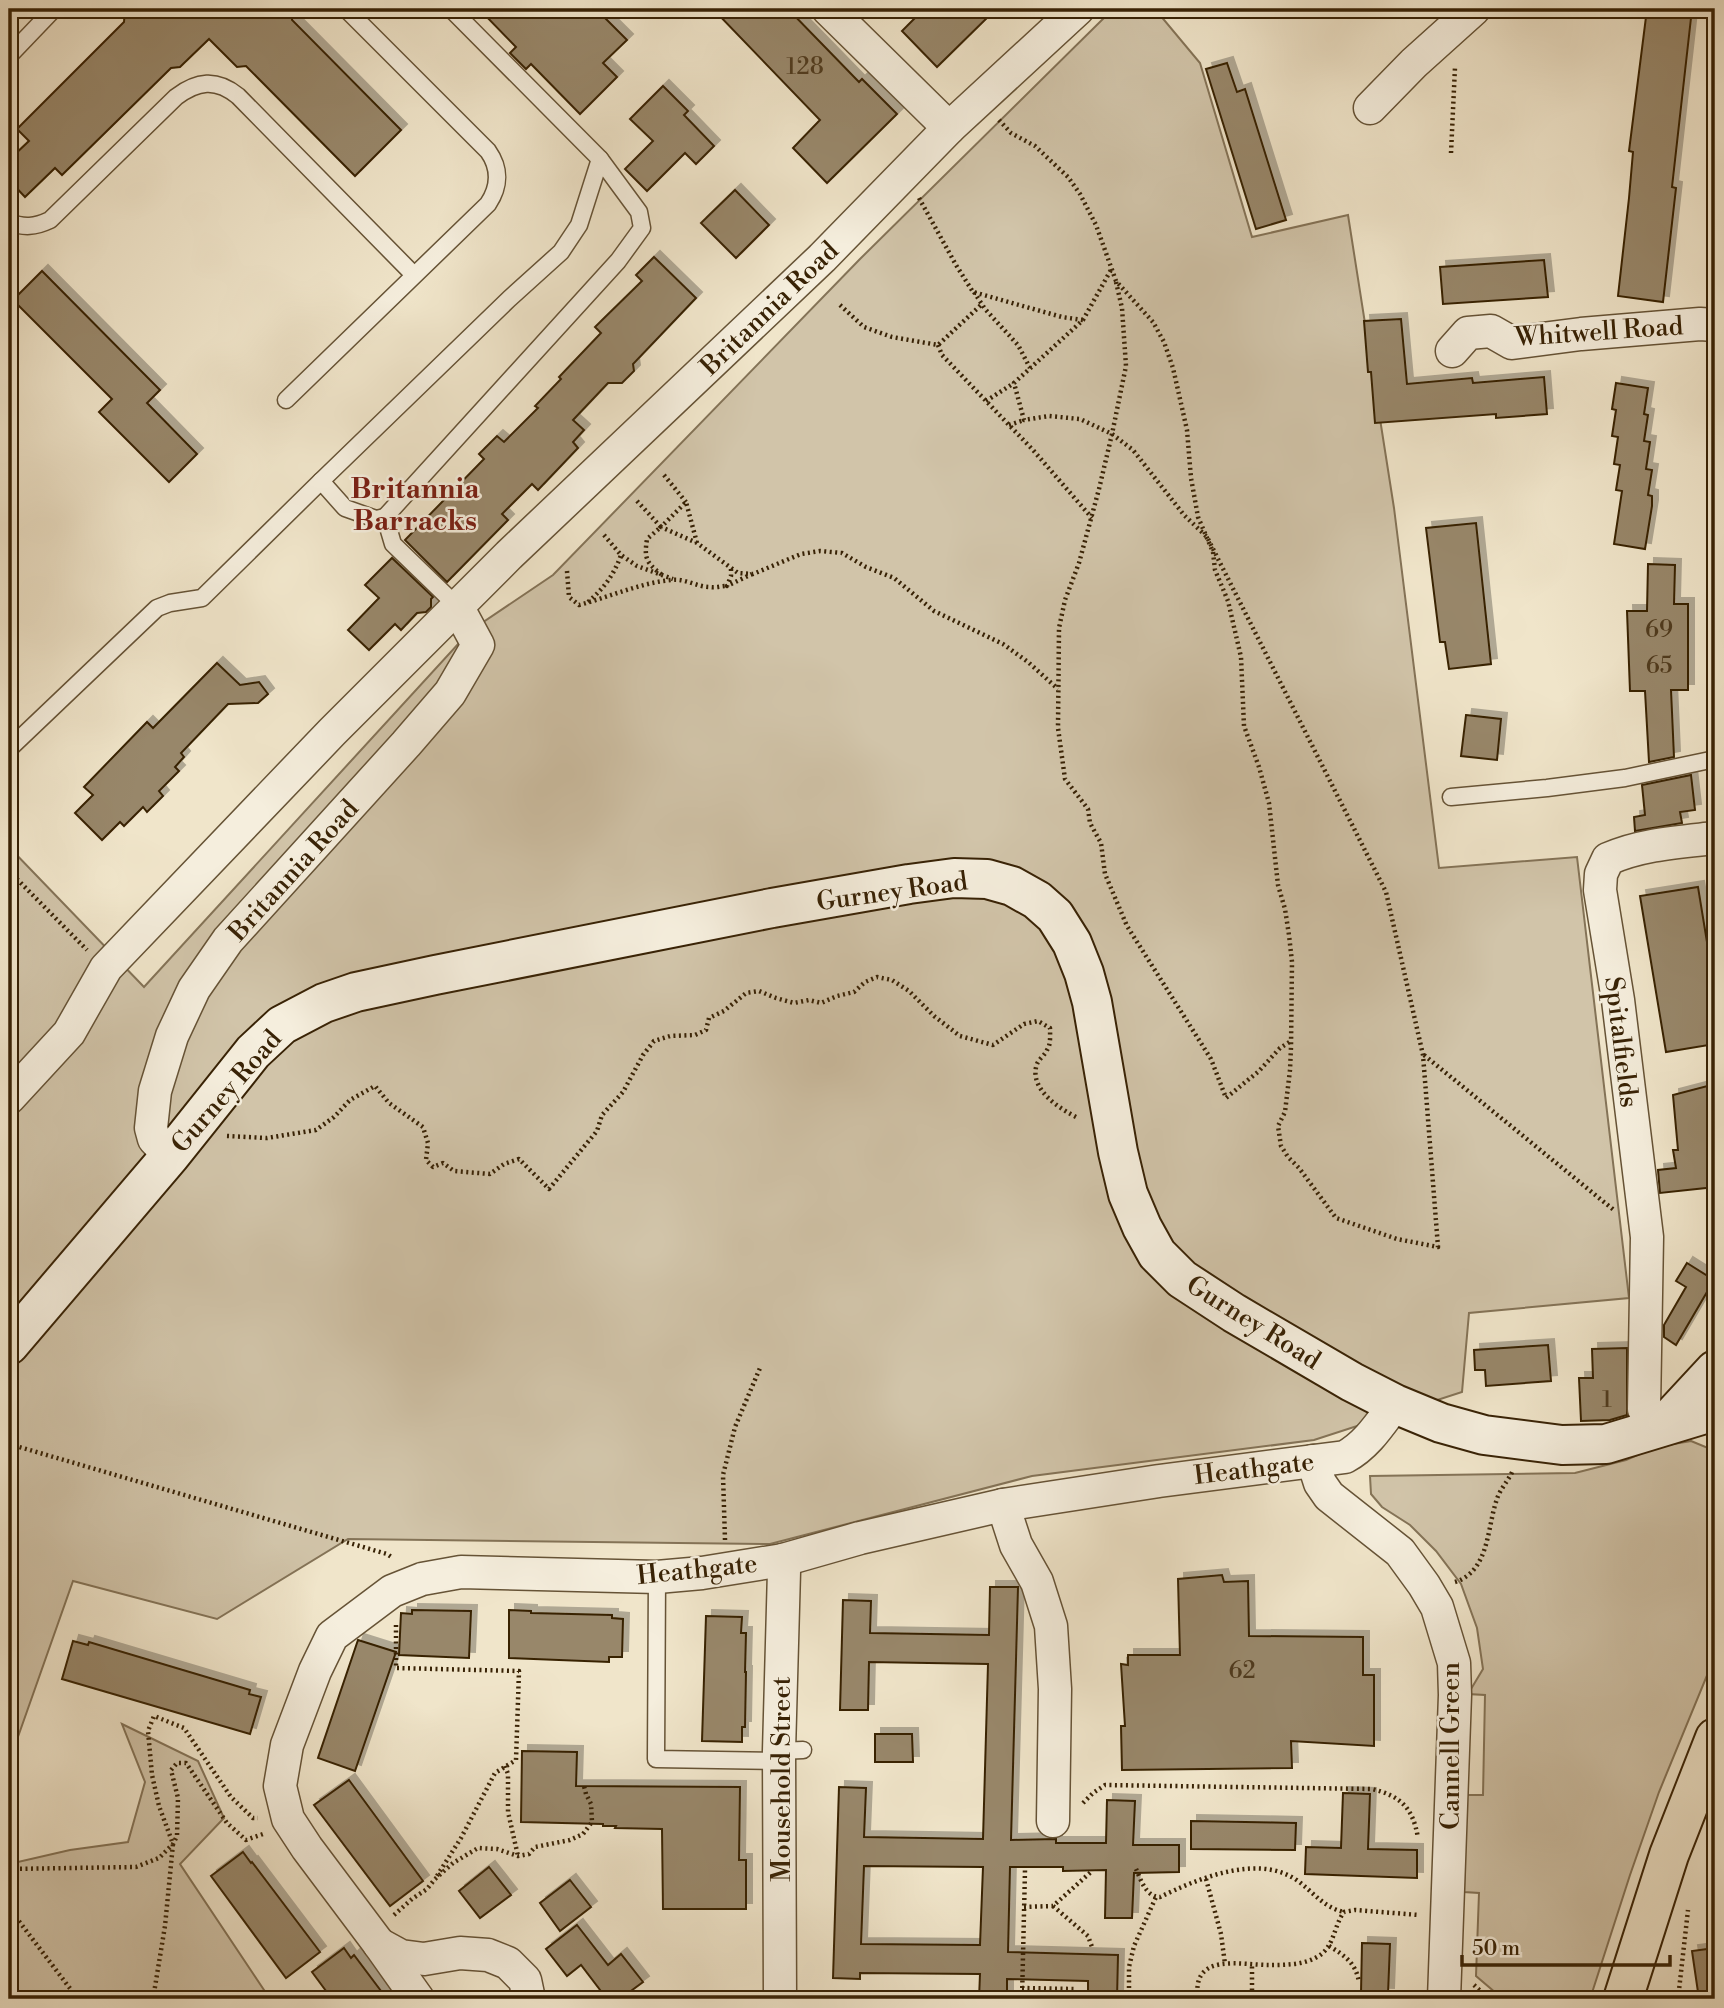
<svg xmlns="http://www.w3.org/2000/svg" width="1724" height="2008" font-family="'Libre Bodoni',serif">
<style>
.green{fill:#d1c4a9;stroke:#847357;stroke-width:2}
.building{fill:#98876b;stroke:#382205;stroke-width:2;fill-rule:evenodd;filter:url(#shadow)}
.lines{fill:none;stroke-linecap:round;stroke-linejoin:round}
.lane-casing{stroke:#665336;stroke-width:19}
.street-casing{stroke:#665336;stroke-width:35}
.secondary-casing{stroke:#382205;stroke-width:42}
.primary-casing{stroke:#382205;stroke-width:42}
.path{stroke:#382205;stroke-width:4.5;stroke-dasharray:2 3.5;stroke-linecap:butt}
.lane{stroke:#f5eedd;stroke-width:16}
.street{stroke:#f5eedd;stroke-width:32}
.secondary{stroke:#f5eedd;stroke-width:38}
.primary{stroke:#f0e5ca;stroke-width:38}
.labels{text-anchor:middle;stroke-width:5;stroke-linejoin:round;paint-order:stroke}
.number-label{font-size:23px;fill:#503b1e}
.street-label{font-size:26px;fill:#382205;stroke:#f5eedd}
.neighbourhood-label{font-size:28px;font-weight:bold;fill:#7a1f14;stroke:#f5eedd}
</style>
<defs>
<filter id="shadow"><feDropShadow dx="6" dy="-6" stdDeviation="0" flood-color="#0004"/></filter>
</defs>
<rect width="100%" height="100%" fill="#f0e5ca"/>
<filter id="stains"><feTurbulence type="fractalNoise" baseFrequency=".00286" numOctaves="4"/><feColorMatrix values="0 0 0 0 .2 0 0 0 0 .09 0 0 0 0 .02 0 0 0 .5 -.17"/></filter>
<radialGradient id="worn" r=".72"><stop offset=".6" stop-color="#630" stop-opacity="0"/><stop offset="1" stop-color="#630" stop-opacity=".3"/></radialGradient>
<g class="green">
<polygon points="1113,9 1155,9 1200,63 1252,237 1348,215 1394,508 1439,868 1577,857 1629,1298 1469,1313 1462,1392 1314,1440 1032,1476 770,1544 348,1539 217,1619 73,1581 13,1751 9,1754 9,847 144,987 470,631 553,575 860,259"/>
<polygon points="1691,1441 1713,1450 1715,1453 1715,1656 1659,1792 1630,1875 1590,1999 1503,1999 1476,1976 1479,1893 1464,1892 1466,1795 1483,1795 1485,1695 1468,1694 1483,1669 1477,1628 1461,1584 1436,1551 1410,1525 1382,1507 1371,1494 1370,1476 1575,1473 1626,1460 1656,1447"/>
<polygon points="122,1724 198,1761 224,1818 180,1864 270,1999 21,1999 9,1990 9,1864 70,1850 128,1842 145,1782"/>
</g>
<g class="building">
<polygon points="125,9 293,9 292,20 401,130 355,176 246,66 237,67 209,39 180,67 171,68 62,175 55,168 25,197 9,180 9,160 29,141 17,129 124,22"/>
<polygon points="479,9 596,9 627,40 603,63 617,77 580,114 531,64 526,69 510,53 516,47"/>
<polygon points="713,9 788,9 859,82 862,79 897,114 827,183 793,148 820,120"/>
<polygon points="924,9 996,9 937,67 902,31"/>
<polygon points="1647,9 1692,9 1672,187 1676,188 1663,302 1618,296 1629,198 1633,152 1629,151"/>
<polygon points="1227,63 1237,92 1245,89 1286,220 1256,229 1206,69"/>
<polygon points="663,86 688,111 684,115 714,146 696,164 685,153 647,191 625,169 653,141 630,119"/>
<polygon points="735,190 769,225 736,258 701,223"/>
<polygon points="654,257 696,298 633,364 634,371 622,383 608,383 573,420 584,430 573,442 578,448 538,490 532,484 502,514 508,520 447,582 405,540 484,459 479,454 497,436 504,442 538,408 535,406 561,379 559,377 601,333 595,327 642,281 636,275"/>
<polygon points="1544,260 1548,297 1443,304 1440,267"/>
<polygon points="42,271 160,390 147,403 197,454 169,482 99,412 112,399 13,300"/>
<polygon points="1401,319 1407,384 1472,378 1473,383 1544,377 1547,414 1496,418 1496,414 1375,423 1371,372 1368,372 1364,321"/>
<polygon points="1616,383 1648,388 1644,414 1648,415 1644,441 1650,442 1646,469 1652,470 1648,495 1652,496 1652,506 1645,549 1614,544 1622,491 1616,490 1620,465 1614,464 1618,437 1612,436 1616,410 1612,409"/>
<polygon points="1476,523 1491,664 1449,669 1445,642 1440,642 1426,528"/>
<polygon points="392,558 433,597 431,599 431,607 426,612 417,613 401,630 395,624 369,650 348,630 379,598 365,585"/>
<polygon points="1648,564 1675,565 1674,604 1688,604 1688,690 1671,690 1674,757 1649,762 1645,691 1630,691 1627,611 1647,611"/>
<polygon points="217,663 240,685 259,682 268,694 258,703 228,704 181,753 184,757 175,767 179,771 159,791 163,796 147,812 143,807 124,826 120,822 102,840 75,813 93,795 84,787 147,722 153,728"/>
<polygon points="1466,715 1501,719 1497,760 1461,756"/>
<polygon points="1691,775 1695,810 1680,812 1682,823 1635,831 1634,817 1645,815 1642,785"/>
<polygon points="1698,887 1715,991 1715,1044 1666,1052 1640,896"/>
<polygon points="1715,1084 1715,1187 1660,1193 1658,1170 1676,1168 1673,1150 1678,1150 1673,1095"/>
<polygon points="1687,1263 1714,1280 1676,1345 1664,1337 1664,1325 1686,1287 1676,1281"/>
<polygon points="1548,1345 1551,1381 1486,1386 1485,1370 1475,1370 1474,1350"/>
<polygon points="1627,1348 1627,1415 1610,1420 1581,1421 1579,1378 1593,1378 1592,1349"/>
<polygon points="1222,1575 1224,1582 1248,1581 1249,1636 1363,1637 1363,1675 1374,1675 1374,1746 1291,1741 1292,1768 1122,1770 1121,1726 1125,1726 1121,1664 1128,1665 1128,1655 1180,1655 1178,1579"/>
<path d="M 990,1587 L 1018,1587 L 1011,1840 L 1056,1839 L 1056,1843 L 1106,1843 L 1107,1800 L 1135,1801 L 1133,1845 L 1179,1845 L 1179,1872 L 1134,1873 L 1132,1918 L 1105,1918 L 1106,1870 L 1063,1871 L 1063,1867 L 1010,1867 L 1008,1952 L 1118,1955 L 1117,1999 L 1088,1999 L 1088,1981 L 1007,1979 L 1007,1999 L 979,1999 L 980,1974 L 860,1973 L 860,1979 L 833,1978 L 839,1787 L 866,1788 L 864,1837 L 983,1839 L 988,1664 L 869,1662 L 868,1710 L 840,1710 L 843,1600 L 871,1601 L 870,1633 L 989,1635 ZM 864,1866 L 983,1867 L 980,1945 L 861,1944 Z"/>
<polygon points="412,1610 471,1611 469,1658 399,1655 401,1613 412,1614"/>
<polygon points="509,1610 531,1611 531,1613 612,1615 612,1618 623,1619 622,1657 609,1657 609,1662 509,1658"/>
<polygon points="706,1616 742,1617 741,1633 746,1633 745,1672 746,1672 745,1727 742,1727 742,1742 702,1741"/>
<polygon points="358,1640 396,1652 355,1771 318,1758"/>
<polygon points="73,1641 88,1645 89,1642 250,1690 249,1694 261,1697 250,1734 62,1679"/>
<polygon points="875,1734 912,1734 913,1762 875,1762"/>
<polygon points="522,1751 577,1752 576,1786 740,1787 739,1860 746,1860 746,1909 663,1909 662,1829 615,1828 616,1826 603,1826 603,1824 521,1822"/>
<polygon points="349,1780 423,1881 390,1906 314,1805"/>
<polygon points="1343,1793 1370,1794 1368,1849 1417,1850 1417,1878 1305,1874 1306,1847 1341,1848"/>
<polygon points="1191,1821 1296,1823 1295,1850 1191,1849"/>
<polygon points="243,1852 251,1863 252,1862 320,1952 286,1978 211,1876"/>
<polygon points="489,1867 511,1895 480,1918 459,1891"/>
<polygon points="570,1880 591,1907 560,1931 540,1903"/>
<polygon points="577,1925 608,1965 621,1954 643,1982 620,1999 607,1999 581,1965 567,1976 546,1949"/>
<polygon points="1362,1943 1390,1944 1388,1994 1361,1993"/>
<polygon points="344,1948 351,1958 354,1955 387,1999 332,1999 312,1972"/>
<polygon points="1715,1948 1715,1999 1699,1999 1692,1951"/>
</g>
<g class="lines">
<defs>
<g id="lane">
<polyline points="451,9 600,159 639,212 642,228 618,261 385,517 393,544 457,606"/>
<polyline points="9,56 54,9"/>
<path d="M 9,222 C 24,228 35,227 50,220 L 176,97 C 197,81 216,78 238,96 L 414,275"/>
<path d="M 286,400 L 488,204 C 500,186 500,168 488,151 L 346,9"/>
<polyline points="321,481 509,299 561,252 579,225 600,159"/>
<polyline points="9,749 157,608 170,603 202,598 321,481 345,508 376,519 385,517"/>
<polyline points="1451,797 1547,788 1625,778 1715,759"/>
<polyline points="657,1577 656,1759 779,1761"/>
<polyline points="779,1751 803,1750"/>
</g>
<g id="street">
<polyline points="828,9 949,128"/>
<polyline points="1370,108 1414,63 1474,9"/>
<polyline points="1452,351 1468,333 1491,331 1512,343 1581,334 1700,324 1715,325"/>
<polyline points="9,1098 69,1033 106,968 332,732 509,555 822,258 949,128 1078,9"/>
<polyline points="170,1156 154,1139 151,1128 155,1091 172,1036 194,989 228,940 406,744 450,693 478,645 457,606"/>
<path d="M 1644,1409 L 1647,1237 L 1618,1000 L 1600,890 L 1601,874 L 1608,859 C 1642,844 1679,842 1715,838"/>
<polyline points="1313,1461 1320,1483 1329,1496 1400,1552 1424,1585 1437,1607 1454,1663 1455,1695 1444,1999"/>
<polyline points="1003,1505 1016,1545 1037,1582 1051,1626 1055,1689 1053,1821"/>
<polyline points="379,1944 401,1956 424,1959 460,1953 488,1955 508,1963 525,1980 529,1999"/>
<path d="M 418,1999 L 379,1944 L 307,1848 L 288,1819 L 280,1786 L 287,1745 L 315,1671 L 332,1636 L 392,1591 L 422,1579 L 461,1572 L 657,1577 L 702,1573 L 783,1560 L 860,1538 L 1003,1505 L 1159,1481 L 1345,1457 C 1367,1445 1380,1424 1395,1404"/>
<polyline points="780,1999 779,1751 784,1571 783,1560"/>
</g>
<g id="secondary">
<polyline points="9,1345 170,1156 253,1052 282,1025 324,1003 356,992 435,975 772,908 909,884 954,878 987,879 1012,886 1037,900 1055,916 1072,943 1084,973 1092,1002 1118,1152 1128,1194 1142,1227 1157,1254 1182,1279 1234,1313 1352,1382 1395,1404 1441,1423 1484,1435 1562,1445 1606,1444 1708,1413 1715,1413"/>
<polyline points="1664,1425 1715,1370"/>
</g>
<polyline id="primary" points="1623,1999 1669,1855 1715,1738"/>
</defs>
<use href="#lane" class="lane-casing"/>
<use href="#street" class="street-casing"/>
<use href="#secondary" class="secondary-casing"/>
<use href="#primary" class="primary-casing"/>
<g class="path">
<polyline points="1278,15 1284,9"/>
<polyline points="999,120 1011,133 1035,146 1068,177 1080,194 1096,225 1116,281 1153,322 1164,342 1173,368 1187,430 1191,478 1198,517 1213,552 1215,570 1228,601 1241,657 1244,726 1259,767 1269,803 1278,885 1285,909 1289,935 1292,962 1291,1047 1290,1070 1285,1112 1278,1126 1281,1146 1288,1157 1299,1168 1336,1218 1397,1239 1438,1247 1423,1055 1386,892 1207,537 1184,515 1133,450 1112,434 1080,419 1049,416 1024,420 1014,383 1083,320 1112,268"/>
<polyline points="1451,153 1455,67"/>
<polyline points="919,198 956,265 973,292 1062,317 1083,320"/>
<polyline points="1116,282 1122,308 1126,366 1112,434 1099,489 1079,563 1065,600 1059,628 1058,728 1065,779 1088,809 1090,823 1101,843 1105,874 1127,926 1211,1059 1226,1098 1259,1071 1280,1048 1291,1041"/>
<polyline points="974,292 985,309 1018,345 1030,368"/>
<polyline points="840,305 864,327 892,337 938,345 981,305"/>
<polyline points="938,345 942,355 1033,450 1092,518"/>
<polyline points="986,401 1014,383"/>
<polyline points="1009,425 1024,420"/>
<polyline points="664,475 686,502"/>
<path d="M 637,501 L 661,527 L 647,539 C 644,559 646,562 662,575"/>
<polyline points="604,535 621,555 637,566 673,579"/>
<polyline points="697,543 686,502 661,527 697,543 738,573 753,574 801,554 820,551 842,553 866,567 894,578 934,611 1003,644 1028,662 1058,689"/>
<polyline points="731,569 731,576 727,586 752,574"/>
<path d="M 567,571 L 569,597 L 579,605 C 609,597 640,583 671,580 C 685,578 697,587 710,587 C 715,588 721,586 727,586"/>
<path d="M 588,602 C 604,588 614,575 621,555"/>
<polyline points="9,871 87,950"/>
<polyline points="1424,1055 1615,1211"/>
<path d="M 227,1136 L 267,1138 L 316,1130 L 334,1117 L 350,1100 L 375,1086 L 389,1103 L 423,1127 L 428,1143 L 426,1160 L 433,1167 L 443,1163 L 454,1171 L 490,1174 L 504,1164 L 519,1159 L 549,1189 L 597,1131 L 602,1115 L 623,1092 L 643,1055 L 654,1041 L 670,1036 L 695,1035 L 706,1030 L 709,1018 L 724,1011 L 746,993 L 759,991 L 776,998 L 794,1003 L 809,1000 L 821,1003 L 837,996 L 854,992 L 865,982 L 877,977 L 892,980 L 909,991 L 934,1016 L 960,1036 L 993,1045 L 1024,1024 L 1038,1021 L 1050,1028 C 1050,1035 1051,1045 1047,1050 C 1045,1055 1039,1059 1037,1064 C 1028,1089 1060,1109 1078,1118"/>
<polyline points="9,1444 387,1554 393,1558"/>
<polyline points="725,1540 723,1475 735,1427 760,1368"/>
<path d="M 1455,1582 C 1490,1571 1487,1526 1497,1499 C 1500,1489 1509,1480 1513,1470"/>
<polyline points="396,1625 396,1668 519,1671 516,1760 495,1773 461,1838 435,1879"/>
<polyline points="505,1766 508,1774 508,1812 518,1856"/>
<path d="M 1083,1803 L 1093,1793 L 1105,1785 L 1372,1789 C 1401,1796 1413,1808 1418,1838"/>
<polyline points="9,1869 136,1867 159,1858 173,1844 177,1836 178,1798 171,1770 177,1763 186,1763 227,1823 246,1840 263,1834"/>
<path d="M 1136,1869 C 1141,1880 1146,1897 1160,1897 C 1197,1879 1256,1854 1295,1879 C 1313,1891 1322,1907 1344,1912"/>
<polyline points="1206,1879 1221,1934 1225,1964"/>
<polyline points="1053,1906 1088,1936 1092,1947"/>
<polyline points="1024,1907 1053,1906 1092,1871"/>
<polyline points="9,1908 78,1999"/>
<polyline points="394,1915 412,1899 427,1889 435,1879 453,1863 478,1848 497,1849 518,1856 529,1854 535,1847 570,1840 583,1834 592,1822 591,1804 586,1794 584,1786"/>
<path d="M 1329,1946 C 1344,1955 1356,1963 1359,1982"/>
<polyline points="1474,1985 1489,1999"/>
<polyline points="1022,1988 1074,1989 1074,1999"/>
<polyline points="1252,1996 1252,1964"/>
<polyline points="153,1999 165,1926 173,1844 159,1806 152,1775 148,1731 154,1716 184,1728 231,1797 253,1818 258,1818"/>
<polyline points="1022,1999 1025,1870"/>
<polyline points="1129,1999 1129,1967 1134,1946 1156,1897"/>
<path d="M 1198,1999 C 1191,1952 1240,1965 1269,1965 C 1285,1965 1303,1965 1317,1957 C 1335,1947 1333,1927 1344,1912 L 1355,1910 L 1419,1915"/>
<polyline points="1678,1999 1688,1910"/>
</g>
<use href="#lane" class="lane"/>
<use href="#street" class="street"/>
<use href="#secondary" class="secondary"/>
<use href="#primary" class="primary"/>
</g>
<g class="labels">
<g class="number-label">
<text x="805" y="74">128</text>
<text x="1659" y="637">69</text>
<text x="1659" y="673">65</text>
<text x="1607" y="1407">1</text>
<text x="1242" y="1678">62</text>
</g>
<g class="street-label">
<text transform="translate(769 308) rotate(-44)" y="9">Britannia Road</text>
<text transform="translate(1599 331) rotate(-4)" y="9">Whitwell Road</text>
<text transform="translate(293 870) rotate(-48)" y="9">Britannia Road</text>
<text transform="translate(892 891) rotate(-8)" y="9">Gurney Road</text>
<text transform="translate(1622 1042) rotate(83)" y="9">Spitalfields</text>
<text transform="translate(226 1091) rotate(-49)" y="9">Gurney Road</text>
<text transform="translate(1254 1322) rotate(32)" y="9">Gurney Road</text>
<text transform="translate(1254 1468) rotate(-7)" y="9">Heathgate</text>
<text transform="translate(697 1569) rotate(-6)" y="9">Heathgate</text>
<text transform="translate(1450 1746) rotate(-90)" y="9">Cannell Green</text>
<text transform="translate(781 1779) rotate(-90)" y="9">Mousehold Street</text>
</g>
<g class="neighbourhood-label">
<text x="415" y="498">Britannia<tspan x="415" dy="32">Barracks</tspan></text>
</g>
</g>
<rect width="1724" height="2008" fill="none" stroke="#f0e5ca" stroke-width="35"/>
<rect x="10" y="10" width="1703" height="1987" fill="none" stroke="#382205" stroke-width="3.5"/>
<rect x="18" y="18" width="1689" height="1973" fill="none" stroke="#382205" stroke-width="2"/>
<path d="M1462 1955v10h208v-10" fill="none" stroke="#382205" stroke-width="3.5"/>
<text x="1472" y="1955" font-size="21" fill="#382205" stroke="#f5eedd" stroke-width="5" paint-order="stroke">50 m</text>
<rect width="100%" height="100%" filter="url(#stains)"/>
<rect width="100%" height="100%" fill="url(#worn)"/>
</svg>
